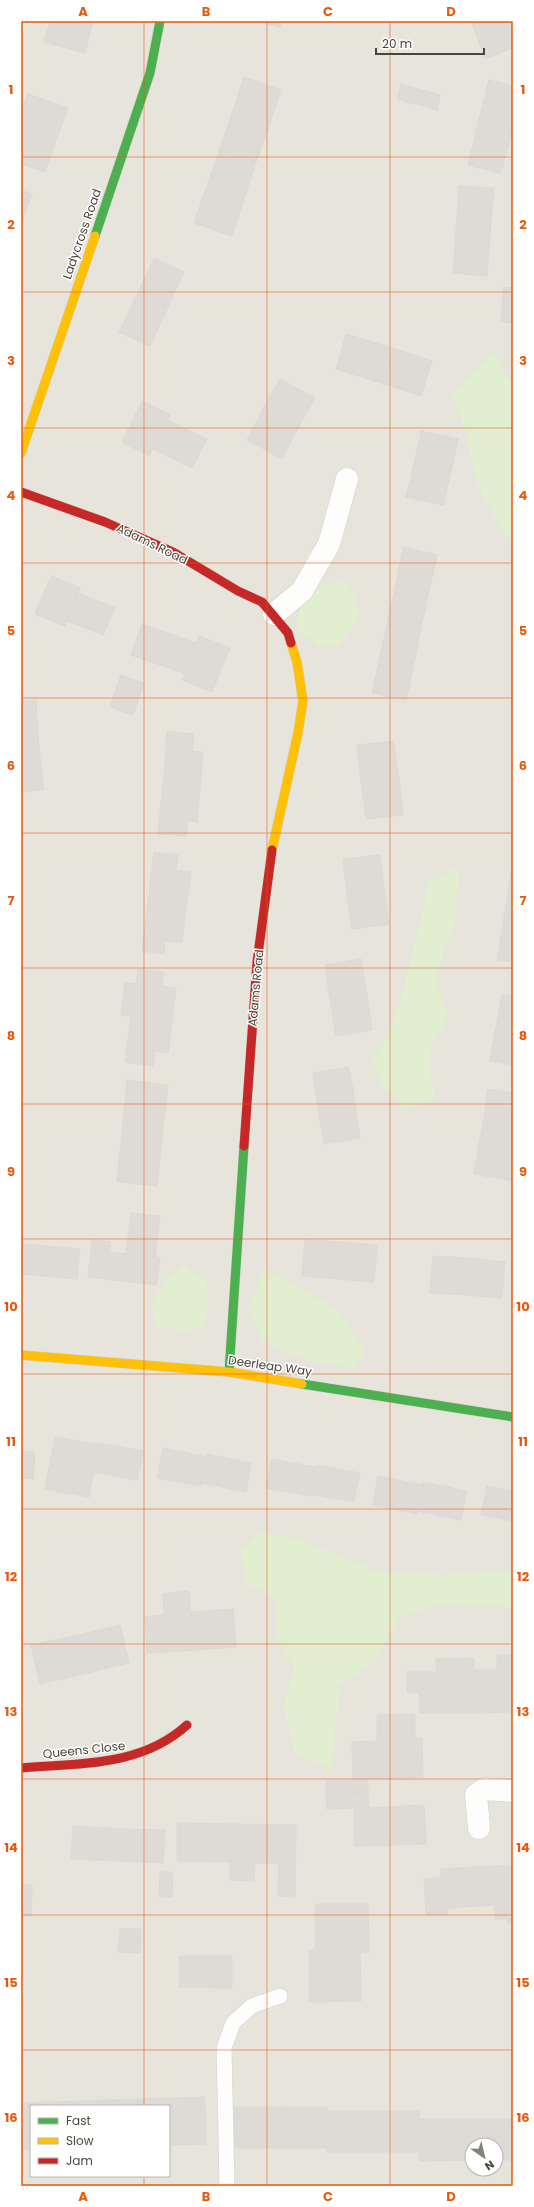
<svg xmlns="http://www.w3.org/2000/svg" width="534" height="2207" font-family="Poppins,sans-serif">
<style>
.residential{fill:#e7e4dc;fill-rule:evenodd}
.green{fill:#e1eecf}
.building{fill:#dedbd6;stroke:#dcd9d4}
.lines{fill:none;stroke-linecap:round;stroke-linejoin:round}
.lane-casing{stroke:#d2d0cb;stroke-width:16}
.street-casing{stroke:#d2d0cb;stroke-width:23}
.fast-casing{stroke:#d3cfc5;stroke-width:10}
.slow-casing{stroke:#d3cfc5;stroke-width:10}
.jam-casing{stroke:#d3cfc5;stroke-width:10}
.lane{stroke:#fdfdfc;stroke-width:15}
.street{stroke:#fdfdfc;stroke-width:22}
.fast{stroke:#4caf50;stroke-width:9}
.slow{stroke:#ffc107;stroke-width:9}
.jam{stroke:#c62828;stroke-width:9}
.grid{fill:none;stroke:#e8590c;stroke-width:1;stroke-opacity:0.55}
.labels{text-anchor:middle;stroke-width:3;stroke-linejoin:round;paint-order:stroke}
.street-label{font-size:12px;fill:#4b4439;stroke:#fff}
.neatline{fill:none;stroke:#e8590c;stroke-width:1.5}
.grid-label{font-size:13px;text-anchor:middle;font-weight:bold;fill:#e8590c}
</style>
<rect width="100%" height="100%" fill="#f4f2ee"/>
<path class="residential" d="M 21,21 L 513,21 L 513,2186 L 21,2186 ZM 31,2106 L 169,2106 L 169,2176 L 31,2176 ZM 472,2145 L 496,2145 L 496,2169 L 472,2169 Z"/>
<g class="green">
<polygon points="494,352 507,377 513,381 512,545 486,503 475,474 465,428 452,395"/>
<polygon points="349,582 360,618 338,645 320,647 297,631 299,609 322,584"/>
<path d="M 458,867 L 456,919 L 435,975 L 448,1020 L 429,1050 L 430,1076 L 436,1097 L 408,1109 L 382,1085 L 372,1061 C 394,1030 400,1002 409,967 C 416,939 424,912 428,883 Z"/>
<polygon points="184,1265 206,1281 209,1307 202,1328 181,1331 155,1326 152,1302 168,1278"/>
<polygon points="264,1270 298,1286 338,1311 365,1352 355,1368 321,1364 286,1352 262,1340 248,1308"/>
<polygon points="261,1533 299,1539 373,1570 392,1573 442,1575 499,1570 513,1573 513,1607 438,1604 399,1618 374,1663 340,1684 331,1770 296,1754 284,1706 294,1668 276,1637 277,1600 245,1582 241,1549"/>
</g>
<g class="building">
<polygon points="50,21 93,21 85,53 44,42"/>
<polygon points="256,21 282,21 280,27"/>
<polygon points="471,21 513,21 513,48 485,59"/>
<polygon points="244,77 281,90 269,126 232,114"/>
<polygon points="489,80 513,86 512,132 478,123"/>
<polygon points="401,84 440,95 437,110 397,99"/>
<polygon points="28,94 68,108 56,140 21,127 21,114"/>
<polygon points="232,114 269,126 256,162 219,150"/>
<polygon points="478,123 512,132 501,173 468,165"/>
<polygon points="21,127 56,140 45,172 21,164"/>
<polygon points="219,150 256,162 244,199 207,186"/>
<polygon points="207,186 244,199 232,236 194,223"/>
<polygon points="459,186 494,188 490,233 456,230"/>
<polygon points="21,190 32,194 21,224"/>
<polygon points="456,230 490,233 487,276 453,273"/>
<polygon points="154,258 184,272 167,309 137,295"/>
<polygon points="504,287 513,288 513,323 501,322"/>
<polygon points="137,295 167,309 150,346 119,332"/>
<polygon points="346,334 389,347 378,382 336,369"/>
<polygon points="389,347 432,361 421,396 378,382"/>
<polygon points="280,379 315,398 298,428 263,409"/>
<polygon points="142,401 170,415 149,456 122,442"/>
<polygon points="263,409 298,428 282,459 247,440"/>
<polygon points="167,420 207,439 192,468 153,449"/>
<polygon points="421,431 458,439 451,472 414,464"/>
<polygon points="414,464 451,472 443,505 406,497"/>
<polygon points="403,547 437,555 429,591 396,584"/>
<polygon points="51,576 80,588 65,626 35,614"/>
<polygon points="396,584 429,591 421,628 388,620"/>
<polygon points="78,593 115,608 103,635 67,621"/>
<polygon points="388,620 421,628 414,664 380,657"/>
<polygon points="142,624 196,643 184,673 131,655"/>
<polygon points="199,636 230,648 212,692 182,680"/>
<polygon points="380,657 414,664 406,700 372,693"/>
<polygon points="121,675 144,683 133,715 110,707"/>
<polygon points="36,700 39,748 21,750 21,701"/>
<polygon points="167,731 194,734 192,751 203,752 200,788 163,784"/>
<polygon points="394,741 399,778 361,782 357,745"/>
<polygon points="39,748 44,790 21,792 21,750"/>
<polygon points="399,778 403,815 366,819 361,782"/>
<polygon points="163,784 200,788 197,822 188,821 186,836 158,834"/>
<polygon points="154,852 178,855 176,870 191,872 186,907 148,902"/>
<polygon points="380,855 384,889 347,894 343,859"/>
<polygon points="511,872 513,872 513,926 503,924"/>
<polygon points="384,889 389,924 352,929 347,894"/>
<polygon points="148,902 186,907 182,943 165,941 164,954 142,951"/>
<polygon points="503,924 513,926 513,962 497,960"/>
<polygon points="361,959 367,995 330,1000 325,965"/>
<polygon points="138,969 164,972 162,986 176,988 172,1022 121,1015 125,983 136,984"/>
<polygon points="502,994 513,996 513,1030 496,1027"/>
<polygon points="367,995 372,1030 336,1036 330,1000"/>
<polygon points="131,1016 172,1022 168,1053 155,1051 153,1066 125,1062"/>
<polygon points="496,1027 513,1030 513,1065 490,1061"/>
<polygon points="349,1067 355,1103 318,1109 313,1073"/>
<polygon points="127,1080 168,1085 162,1137 122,1133"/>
<polygon points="488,1089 513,1093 513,1127 483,1122"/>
<polygon points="355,1103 360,1138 324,1144 318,1109"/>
<polygon points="483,1122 513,1127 513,1181 474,1174"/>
<polygon points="122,1133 162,1137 157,1186 117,1182"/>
<polygon points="131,1213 160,1216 155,1257 126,1254"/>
<polygon points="92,1240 111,1242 110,1252 160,1258 157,1285 88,1277"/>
<polygon points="305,1240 341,1242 338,1279 302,1276"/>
<polygon points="341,1242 377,1245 374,1282 338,1279"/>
<polygon points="21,1244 35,1245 32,1275 21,1274"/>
<polygon points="35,1245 80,1249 77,1279 32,1275"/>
<polygon points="433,1256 469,1258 466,1295 430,1293"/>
<polygon points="469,1258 505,1262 502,1298 466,1295"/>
<polygon points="55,1437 99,1445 89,1497 45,1489"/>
<polygon points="99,1443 143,1451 137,1480 94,1472"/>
<polygon points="163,1448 207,1457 201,1486 157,1478"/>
<polygon points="21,1451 35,1452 33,1479 21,1478"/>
<polygon points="207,1454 251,1463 246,1492 202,1483"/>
<polygon points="272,1459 315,1467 310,1496 266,1488"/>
<polygon points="316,1465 360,1473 354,1502 310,1494"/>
<polygon points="378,1476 422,1485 417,1514 373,1505"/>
<polygon points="423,1482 467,1491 461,1520 417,1511"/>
<polygon points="487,1486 513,1491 513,1521 481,1515"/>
<polygon points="189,1591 194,1650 147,1653 145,1617 164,1615 163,1594"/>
<polygon points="233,1609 236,1647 194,1650 191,1612"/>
<polygon points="120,1625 129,1663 83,1674 74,1636"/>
<polygon points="74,1636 83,1674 40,1684 31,1645"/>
<polygon points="497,1655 513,1655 513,1712 474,1713 474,1670 497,1670"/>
<polygon points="474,1658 474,1713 419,1713 419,1693 407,1693 407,1672 436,1672 436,1659"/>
<polygon points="415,1714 415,1738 422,1738 423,1777 368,1779 368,1793 326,1794 326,1781 353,1780 352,1742 377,1741 377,1715"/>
<polygon points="368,1793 369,1808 424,1805 426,1844 355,1846 354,1808 327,1809 326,1794"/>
<polygon points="177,1823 231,1824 230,1862 177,1861"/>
<polygon points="231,1824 296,1825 295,1897 278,1896 279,1863 255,1863 254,1881 230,1880"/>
<polygon points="73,1826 124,1829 122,1861 71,1859"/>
<polygon points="124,1829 165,1830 163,1863 122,1861"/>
<polygon points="513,1865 513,1924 507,1924 507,1919 495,1919 493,1866"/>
<polygon points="493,1866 494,1905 448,1908 448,1914 426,1915 424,1879 441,1878 441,1869"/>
<polygon points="160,1872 173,1872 172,1897 159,1897"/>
<polygon points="21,1885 32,1885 31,1916 21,1915"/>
<polygon points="315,1904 368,1904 369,1952 360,1952 361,2001 309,2002 309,1950 315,1950"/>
<polygon points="120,1929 141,1929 140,1953 118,1952"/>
<polygon points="179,1956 232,1956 232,1988 179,1987"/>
<polygon points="205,2097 206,2144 169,2145 169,2106 31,2106 31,2150 21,2150 21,2103"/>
<polygon points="234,2107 281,2107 281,2148 235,2148"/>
<rect x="281" y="2107" width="46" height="41"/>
<rect x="327" y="2111" width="46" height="41"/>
<rect x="373" y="2111" width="46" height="41"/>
<polygon points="419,2119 466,2119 466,2160 419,2161"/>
<polygon points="466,2119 511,2119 512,2160 496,2160 496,2145 472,2145 472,2160 466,2160"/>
<rect x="512" y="2122" width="1" height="38"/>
</g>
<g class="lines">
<defs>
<polyline id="lane" points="227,2186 224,2048 233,2023 252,2006 280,1996"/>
<g id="street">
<polyline points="274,614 302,591 329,544 347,479"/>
<polyline points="479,1828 476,1795 485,1789 513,1791"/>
</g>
<g id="fast">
<polyline points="95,236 150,73 160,21"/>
<polyline points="229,1372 244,1146"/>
<polyline points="302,1384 513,1417"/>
</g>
<g id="slow">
<polyline points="21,453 95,236"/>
<polyline points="272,850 298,733 303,701 297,662 291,643"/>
<polyline points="21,1355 229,1372 302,1384"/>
</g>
<g id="jam">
<polyline points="21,492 105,522 173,552 238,591 262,602 288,633 291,643"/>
<polyline points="244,1146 257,962 272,850"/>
<path d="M 21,1768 C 79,1763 141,1767 187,1725"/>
</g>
</defs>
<use href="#lane" class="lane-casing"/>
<use href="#street" class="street-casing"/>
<use href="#fast" class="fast-casing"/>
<use href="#slow" class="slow-casing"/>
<use href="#jam" class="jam-casing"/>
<use href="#lane" class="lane"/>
<use href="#street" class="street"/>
<use href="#fast" class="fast"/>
<use href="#slow" class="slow"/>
<use href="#jam" class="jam"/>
</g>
<path class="grid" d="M 144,21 L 144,2106M 267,21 L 267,2186M 390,21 L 390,2186M 21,157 L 513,157M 21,292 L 513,292M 21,428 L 513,428M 21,563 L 513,563M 21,698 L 513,698M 21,833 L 513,833M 21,968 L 513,968M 21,1104 L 513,1104M 21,1239 L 513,1239M 21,1374 L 513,1374M 21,1509 L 513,1509M 21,1644 L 513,1644M 21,1779 L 513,1779M 21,1915 L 513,1915M 21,2050 L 513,2050M 144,2176 L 144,2186"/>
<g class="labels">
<g class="street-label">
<text transform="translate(82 234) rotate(-71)" y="4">Ladycross Road</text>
<text transform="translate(152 544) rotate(26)" y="4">Adams Road</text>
<text transform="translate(256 988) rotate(-85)" y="4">Adams Road</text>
<text transform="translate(270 1366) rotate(8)" y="4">Deerleap Way</text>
<text transform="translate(84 1750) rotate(-6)" y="4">Queens Close</text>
</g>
</g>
<rect width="534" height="2207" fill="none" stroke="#ffffff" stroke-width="44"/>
<rect x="30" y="2105" width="140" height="72" fill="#ffffff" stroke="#b7b4b0"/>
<rect x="38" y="2118" width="20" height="6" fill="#4caf50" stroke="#b7b4b0"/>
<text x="66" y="2125" font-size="12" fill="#4b4439">Fast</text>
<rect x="38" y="2138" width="20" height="6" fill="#ffc107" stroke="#b7b4b0"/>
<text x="66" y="2145" font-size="12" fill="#4b4439">Slow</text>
<rect x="38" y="2158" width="20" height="6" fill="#c62828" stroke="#b7b4b0"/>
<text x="66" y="2165" font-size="12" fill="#4b4439">Jam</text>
<g transform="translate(484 2157) rotate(146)"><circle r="19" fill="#ffffff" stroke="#b7b4b0"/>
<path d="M0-3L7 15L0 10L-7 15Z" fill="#868178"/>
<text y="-6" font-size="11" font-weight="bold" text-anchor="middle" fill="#4b4439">N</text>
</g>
<path d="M376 48v6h108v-6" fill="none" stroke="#4b4439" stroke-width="2"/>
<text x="382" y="48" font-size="12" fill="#4b4439" stroke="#ffffff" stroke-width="3" paint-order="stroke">20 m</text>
<rect x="22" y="22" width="490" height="2163" class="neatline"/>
<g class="grid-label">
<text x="83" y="16">A</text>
<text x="206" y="16">B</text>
<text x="328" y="16">C</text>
<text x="451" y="16">D</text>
<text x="11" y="94">1</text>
<text x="523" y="94">1</text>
<text x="11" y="229">2</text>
<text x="523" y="229">2</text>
<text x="11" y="365">3</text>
<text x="523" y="365">3</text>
<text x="11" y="500">4</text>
<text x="523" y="500">4</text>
<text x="11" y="635">5</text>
<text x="523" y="635">5</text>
<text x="11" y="770">6</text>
<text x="523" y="770">6</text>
<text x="11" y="905">7</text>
<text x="523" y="905">7</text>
<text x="11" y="1040">8</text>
<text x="523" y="1040">8</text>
<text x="11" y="1176">9</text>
<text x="523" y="1176">9</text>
<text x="11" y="1311">10</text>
<text x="523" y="1311">10</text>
<text x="11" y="1446">11</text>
<text x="523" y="1446">11</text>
<text x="11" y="1581">12</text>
<text x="523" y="1581">12</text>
<text x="11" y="1716">13</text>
<text x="523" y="1716">13</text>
<text x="11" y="1852">14</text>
<text x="523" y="1852">14</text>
<text x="11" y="1987">15</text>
<text x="523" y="1987">15</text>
<text x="11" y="2122">16</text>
<text x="523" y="2122">16</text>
<text x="83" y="2201">A</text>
<text x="206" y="2201">B</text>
<text x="328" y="2201">C</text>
<text x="451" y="2201">D</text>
</g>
</svg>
